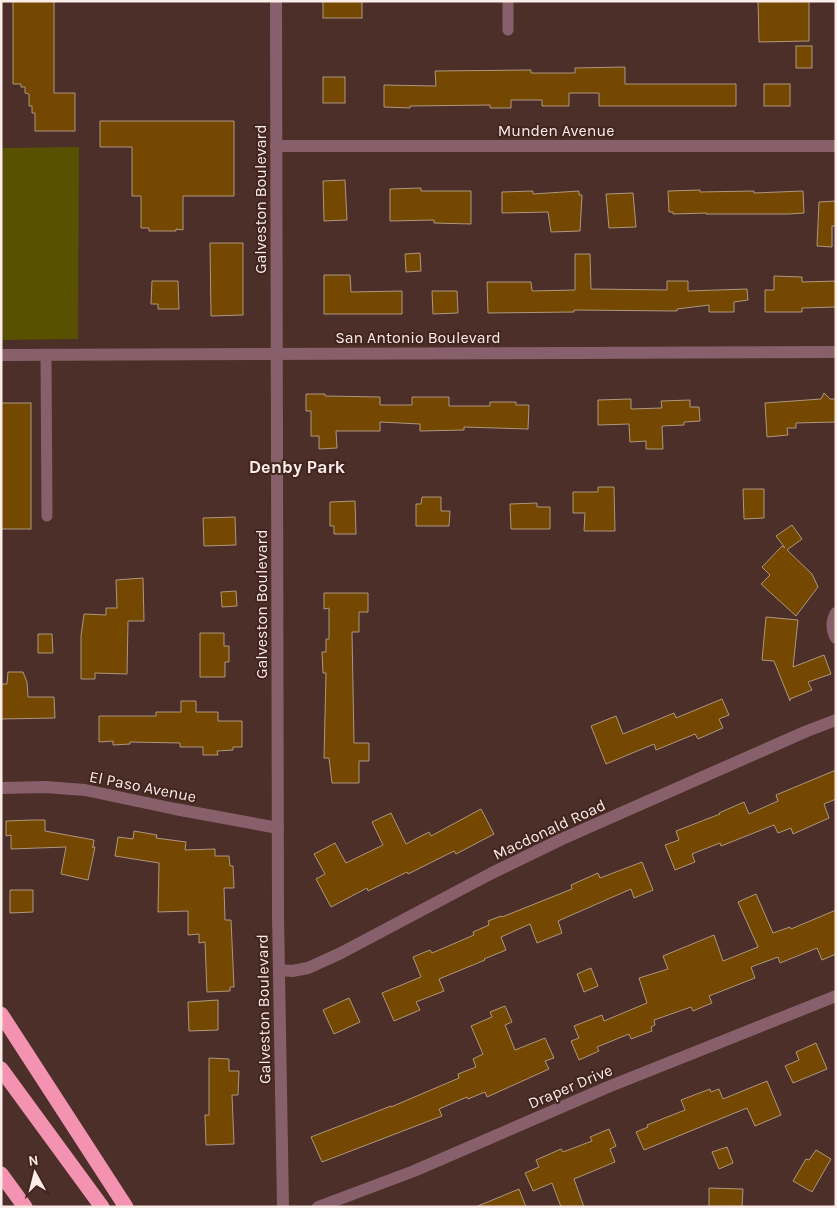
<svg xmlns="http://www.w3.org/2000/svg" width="837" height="1208" font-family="Karla,sans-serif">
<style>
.green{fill:#575100}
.building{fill:#744800;stroke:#ae977e}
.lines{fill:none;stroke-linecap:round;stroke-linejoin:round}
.service{stroke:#87606b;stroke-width:11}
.minor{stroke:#87606b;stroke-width:12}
.motorway{stroke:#f393b1;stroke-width:15}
.labels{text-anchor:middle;stroke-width:4;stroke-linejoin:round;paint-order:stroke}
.street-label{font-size:16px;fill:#fcede9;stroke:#41251e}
.neighbourhood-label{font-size:18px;font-weight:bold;fill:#fcede9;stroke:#41251e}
</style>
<rect width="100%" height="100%" fill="#4c2f28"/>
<polygon class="green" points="79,147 78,339 1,340 1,148"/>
<g class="building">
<polygon points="13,1 54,1 54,93 75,93 75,131 35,131 35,113 32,113 32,106 29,106 29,94 25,93 25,87 21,87 21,84 13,84"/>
<rect x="323" y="1" width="39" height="17"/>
<polygon points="758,1 809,1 809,41 759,42"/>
<rect x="796" y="46" width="16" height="22"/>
<polygon points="625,67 625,84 736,84 736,106 599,106 599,93 569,93 569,106 542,106 542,100 511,100 511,108 490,108 490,105 410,106 410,108 384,107 384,85 436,86 435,71 531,70 531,73 575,73 575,68"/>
<rect x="323" y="77" width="22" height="26"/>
<rect x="764" y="84" width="26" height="22"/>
<polygon points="100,121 234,121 234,196 183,196 183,230 176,229 176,231 149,231 149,228 141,228 141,196 132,196 132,147 100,147"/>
<polygon points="345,180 347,220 324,221 323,181"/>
<polygon points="421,188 421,191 471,191 471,224 434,223 434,220 390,221 390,189"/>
<polygon points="700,190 700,192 754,191 754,193 803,191 804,213 788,214 706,214 706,213 673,214 673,212 669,212 668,191"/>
<polygon points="533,191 533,194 579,191 579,195 582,195 580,231 551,232 548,212 502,213 502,192"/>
<polygon points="633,193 636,227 609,228 606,194"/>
<polygon points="836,201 836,226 832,226 832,247 817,246 819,202"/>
<polygon points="210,243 243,243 243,315 211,316"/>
<polygon points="420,253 421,271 406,272 405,254"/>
<polygon points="575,254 590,254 591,289 667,290 667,281 688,281 688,291 747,289 748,300 734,302 734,312 709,312 709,305 677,309 677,311 574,310 574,312 488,313 487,282 531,282 532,291 575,290"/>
<polygon points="324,275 350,275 351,292 402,291 402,314 324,314"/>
<polygon points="774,276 802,277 802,282 836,281 836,307 802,308 802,312 765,312 765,290 774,290"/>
<polygon points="152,281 178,281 179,309 158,309 158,304 151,304"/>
<polygon points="432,291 457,291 458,313 433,314"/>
<polygon points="824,393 830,399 836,399 836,422 796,423 796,428 787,428 788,435 767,437 765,403 821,399"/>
<polygon points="306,394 325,394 325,396 380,397 380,405 412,405 412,397 449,397 449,406 490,406 490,402 516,402 516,405 529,405 528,429 464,427 464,430 420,431 420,424 380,422 380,431 336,431 337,448 319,449 319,436 311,436 311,411 306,411"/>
<polygon points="631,399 631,409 662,408 661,401 690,400 690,407 699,407 700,421 684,422 684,425 662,426 663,449 646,449 646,441 630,442 629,424 598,425 598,400"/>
<rect x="1" y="403" width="30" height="126"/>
<polygon points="598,487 614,487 615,531 584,531 585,513 573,513 573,492 598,492"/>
<polygon points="743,489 764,489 764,518 744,519"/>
<polygon points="422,497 441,497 441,511 450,511 449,526 416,526 416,504 421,504"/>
<polygon points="355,501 356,534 334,534 334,526 330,526 330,502"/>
<polygon points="537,503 537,507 550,507 550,529 511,529 510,504"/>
<polygon points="235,517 236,545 204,546 203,518"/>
<polygon points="792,525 802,539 787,550 812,574 818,587 796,616 761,584 770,575 762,567 782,546 785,548 776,536"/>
<polygon points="143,578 144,621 128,621 127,674 95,673 95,679 81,679 81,636 84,614 106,615 106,608 117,608 116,580"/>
<polygon points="236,591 237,606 222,607 221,592"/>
<polygon points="324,593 368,593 368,612 359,612 359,632 352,632 354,743 369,743 369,761 359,761 359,783 332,783 329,758 324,758 326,673 323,673 322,652 326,652 326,639 329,639 329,608 324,609"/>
<polygon points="766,617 798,620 793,667 824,655 831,674 808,682 812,690 790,699 790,701 774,661 762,660"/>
<polygon points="200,633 224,633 224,646 229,646 229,662 225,662 225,677 200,677"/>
<polygon points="38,634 52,634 53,653 38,653"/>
<polygon points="8,672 23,672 27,682 28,697 54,697 55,718 1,719 1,684 7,684"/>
<polygon points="722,699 729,715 719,719 723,728 698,739 695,734 656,750 654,744 606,764 591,726 616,716 623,734 674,713 676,718"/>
<polygon points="181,701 196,701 196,712 218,712 218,721 242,721 242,747 233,747 233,750 217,751 218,755 203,755 203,747 180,747 180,743 130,742 130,744 113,745 113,741 99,742 99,716 156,716 156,712 181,712"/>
<polygon points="836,770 836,799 824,804 829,818 793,834 791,828 778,833 774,825 721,846 720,843 692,854 695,862 675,870 665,845 679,840 676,831 720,814 719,813 744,802 749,814 778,801 776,795"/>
<polygon points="481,809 494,834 456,854 454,851 408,874 407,872 368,891 367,888 331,907 316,879 325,874 314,854 335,843 346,863 383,845 372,822 391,813 406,844 429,832 431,836"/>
<polygon points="32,820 45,820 45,831 94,840 93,847 92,847 95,847 88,880 61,874 66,847 11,849 11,835 6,836 6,821"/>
<polygon points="134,831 157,835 156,838 186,842 185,850 215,849 215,856 229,856 230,866 233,866 234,888 224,888 225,920 231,920 234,987 230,987 230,991 207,992 205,942 199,943 199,934 188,935 188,911 158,912 159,863 115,856 118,837 133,839"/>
<polygon points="642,862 653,890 634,898 631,889 558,921 562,933 537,943 530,924 501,937 506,950 484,959 485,960 439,979 444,991 416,1002 420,1010 394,1021 382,993 421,977 413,957 430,950 432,953 474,935 473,932 489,925 488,921 501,916 502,917 572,889 571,885 598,873 600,878"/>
<polygon points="10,890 33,890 33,912 10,913"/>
<polygon points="756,894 773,933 790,927 791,929 836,910 836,954 822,960 817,948 780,963 778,957 751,967 755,978 709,996 712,1003 693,1011 691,1007 654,1020 655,1025 651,1027 652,1031 631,1039 629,1034 597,1047 599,1051 579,1060 571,1041 579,1038 574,1026 602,1015 604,1021 647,1003 639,978 668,969 663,956 714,935 723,961 758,947 738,902"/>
<polygon points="591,968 598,986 584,992 577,974"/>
<polygon points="349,998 360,1022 334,1034 323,1010"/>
<polygon points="218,1000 218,1030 189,1031 188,1002"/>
<polygon points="505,1006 512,1022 505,1025 515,1050 545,1038 554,1058 545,1061 549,1069 487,1097 485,1092 468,1099 467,1097 439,1109 442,1116 322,1162 311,1137 391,1106 391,1107 459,1078 458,1074 476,1067 473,1059 483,1054 471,1026 492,1017 490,1012"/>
<polygon points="816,1043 827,1069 793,1083 785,1066 799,1060 796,1052"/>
<polygon points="209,1058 229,1059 229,1071 239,1071 238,1095 232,1095 234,1144 206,1145 205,1115 209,1115"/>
<polygon points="767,1081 781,1115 755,1126 747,1108 644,1150 636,1132 648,1127 647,1125 685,1110 681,1100 710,1089 711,1092 719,1089 723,1099"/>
<polygon points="609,1129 616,1146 610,1149 615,1162 574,1179 584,1207 561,1207 552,1183 533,1191 525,1173 539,1167 536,1160 561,1149 563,1152 592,1141 590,1137"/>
<polygon points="727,1147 733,1163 719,1169 712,1152"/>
<polygon points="816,1150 831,1159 812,1192 793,1181 806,1159 809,1160"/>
<polygon points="709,1188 743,1189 742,1207 709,1207"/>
<polygon points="519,1189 526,1207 478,1207 478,1206"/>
</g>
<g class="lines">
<g class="service">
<polyline points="508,1 508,30"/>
<polyline points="46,355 47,516"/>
</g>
<g class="minor">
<polyline points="276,1 278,915 283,1207"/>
<polyline points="276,146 836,146"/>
<polyline points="1,355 836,352"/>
<path d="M 836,613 C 831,622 831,629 836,638"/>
<polyline points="1,788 45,787 85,790 175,809 278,828"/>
<polyline points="279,970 292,971 308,968 341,953 490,874 562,839 807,731 836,720"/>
<polyline points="318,1207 414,1171 608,1087 836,996"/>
</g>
<g class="motorway">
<polyline points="1,1014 126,1207"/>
<polyline points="1,1069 102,1207"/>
<polyline points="1,1174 25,1207"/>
</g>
</g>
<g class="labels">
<g class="street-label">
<text x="556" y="136">Munden Avenue</text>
<text transform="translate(260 199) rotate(-90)" y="6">Galveston Boulevard</text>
<text x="418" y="343">San Antonio Boulevard</text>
<text transform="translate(261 604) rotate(-90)" y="6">Galveston Boulevard</text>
<text transform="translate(143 786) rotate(11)" y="6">El Paso Avenue</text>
<text transform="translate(549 829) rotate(-25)" y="6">Macdonald Road</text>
<text transform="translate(263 1009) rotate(-91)" y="6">Galveston Boulevard</text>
<text transform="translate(570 1086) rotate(-23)" y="6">Draper Drive</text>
</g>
<g class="neighbourhood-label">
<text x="297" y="473">Denby Park</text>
</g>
</g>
<rect width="837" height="1208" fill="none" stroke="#fcede9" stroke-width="5"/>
<g transform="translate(35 1173) rotate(353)" stroke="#41251e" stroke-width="4" paint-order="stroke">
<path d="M0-4L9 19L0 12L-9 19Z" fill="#fcede9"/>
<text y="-8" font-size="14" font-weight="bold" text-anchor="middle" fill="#fcede9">N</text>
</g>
</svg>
